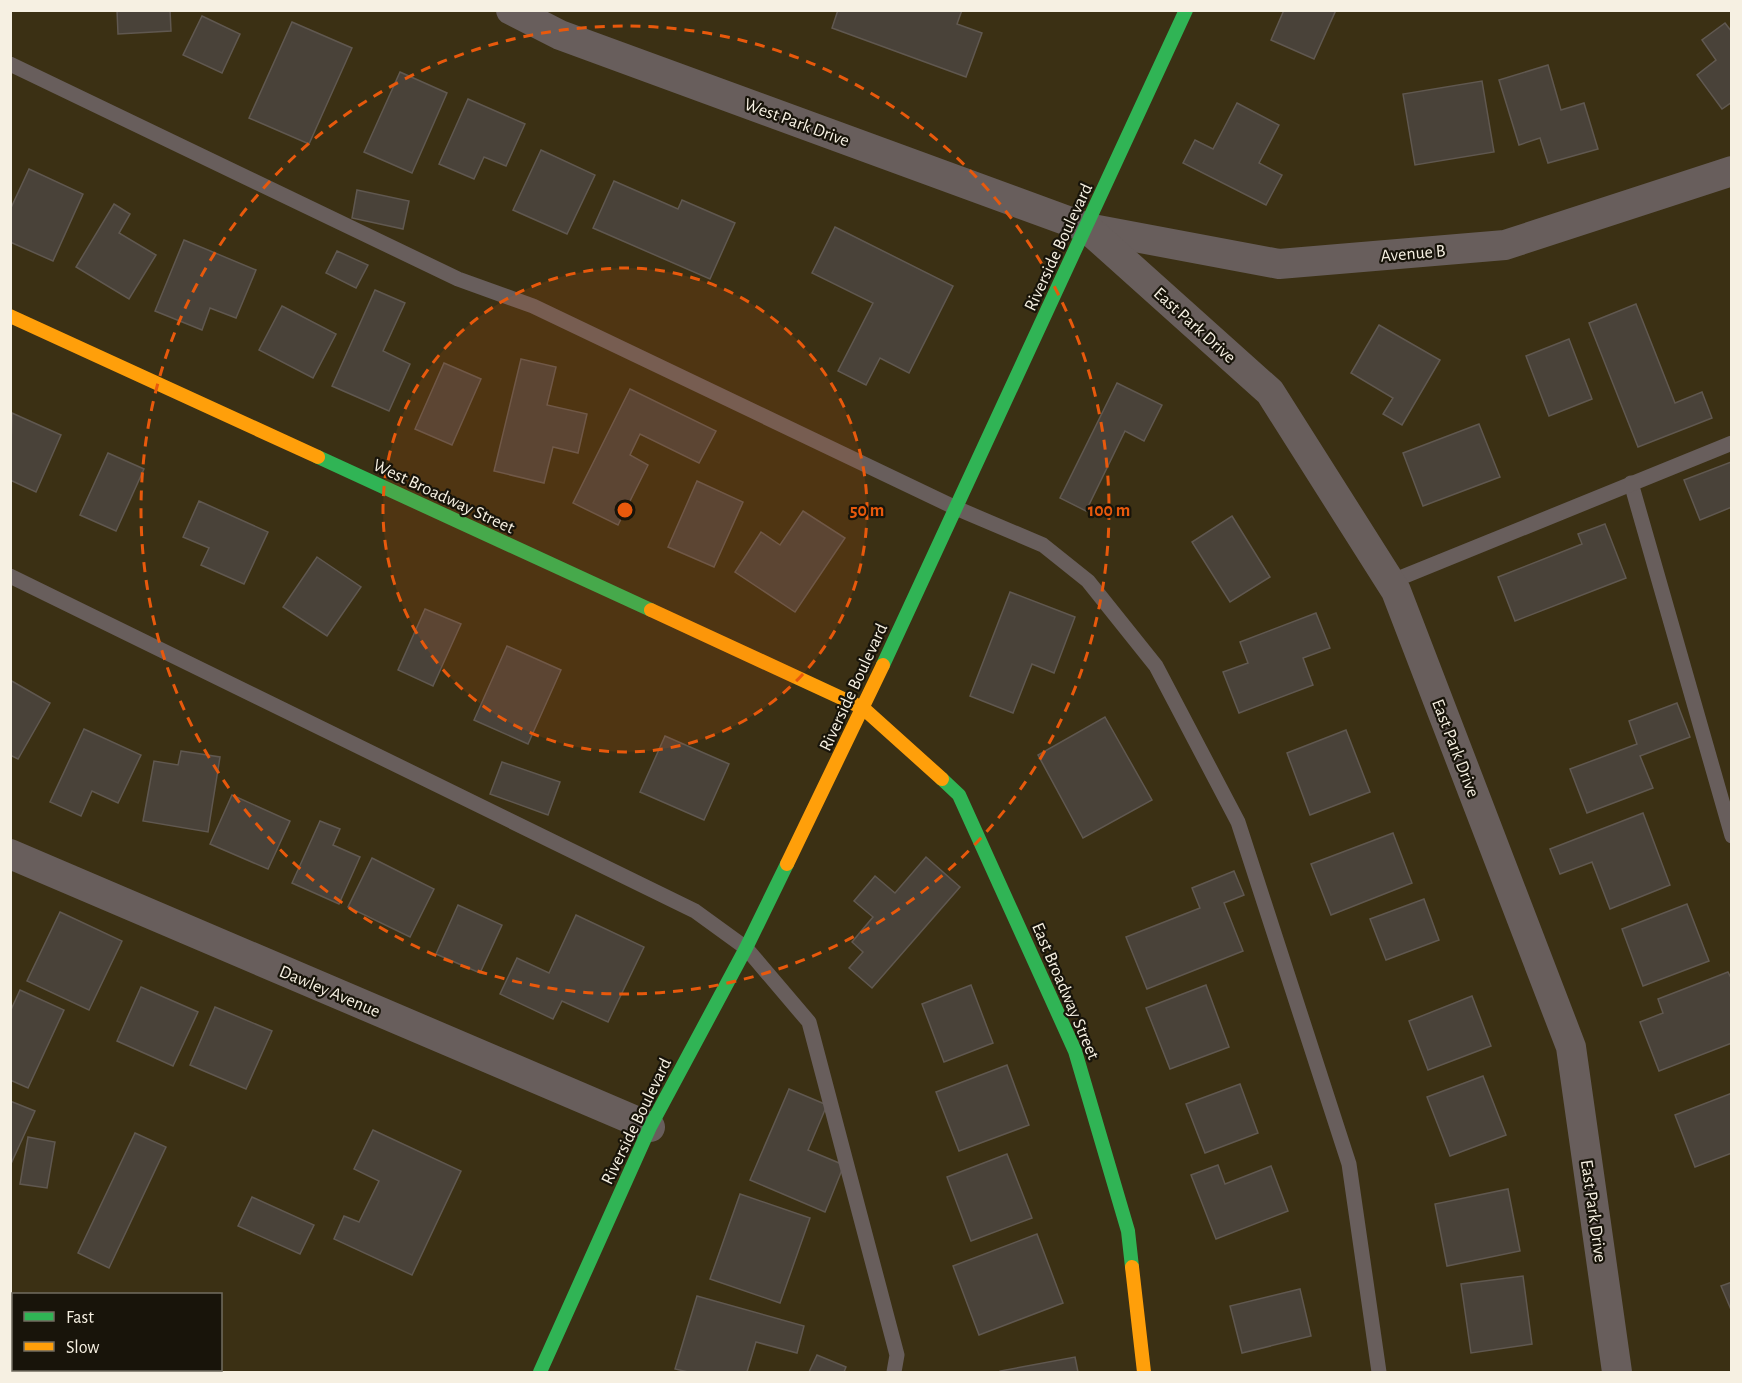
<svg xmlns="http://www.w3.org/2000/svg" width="1742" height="1383" font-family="'Alegreya Sans',sans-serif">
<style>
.built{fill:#3b3014;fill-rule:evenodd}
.building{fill:#494239;stroke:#605850;stroke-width:1.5}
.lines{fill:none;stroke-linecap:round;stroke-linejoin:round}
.lane{stroke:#685e5c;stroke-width:15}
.street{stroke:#685e5c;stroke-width:30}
.fast{stroke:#30b455;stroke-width:14}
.slow{stroke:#ff9f0a;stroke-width:14}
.ring{fill:none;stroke:#e8590c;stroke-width:3;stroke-dasharray:10 8}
.labels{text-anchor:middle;stroke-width:4.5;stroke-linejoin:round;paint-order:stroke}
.street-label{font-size:18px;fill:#f6f0e2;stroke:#18140a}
.centre{fill:#e8590c;stroke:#18140a;stroke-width:3}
.ring-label{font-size:18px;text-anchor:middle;font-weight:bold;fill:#e8590c;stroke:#18140a;stroke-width:4.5;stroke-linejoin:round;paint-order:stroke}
</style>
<rect width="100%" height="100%" fill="#2d281b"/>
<path class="built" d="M 10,11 L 1731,11 L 1731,1372 L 11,1372 ZM 14,1294 L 220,1294 L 220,1370 L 14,1370 Z"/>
<g class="building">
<polygon points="117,10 170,10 171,31 118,34"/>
<polygon points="838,10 962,10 957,24 982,33 966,77 832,28"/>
<polygon points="1284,10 1336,10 1314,59 1271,40"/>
<polygon points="202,16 240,34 222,73 183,55"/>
<polygon points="292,22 352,48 309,144 249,118"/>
<polygon points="1725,23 1732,32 1732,102 1722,109 1697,75 1716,60 1702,40"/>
<polygon points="1548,65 1561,110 1584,103 1598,149 1548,163 1540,138 1519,145 1499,80"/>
<polygon points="400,72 447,93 412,173 364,152"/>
<polygon points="1482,81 1494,152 1415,165 1403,94"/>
<polygon points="468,99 525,124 506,166 484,157 474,179 439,164"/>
<polygon points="1237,103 1279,125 1259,163 1282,175 1266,205 1183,163 1195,140 1213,149"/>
<polygon points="541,150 595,175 567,234 513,210"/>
<polygon points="29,169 83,194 53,261 10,242 10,210"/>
<polygon points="614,181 678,209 682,200 735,223 710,279 593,228"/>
<polygon points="357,190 409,201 403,229 352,218"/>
<polygon points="114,204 130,214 119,233 156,255 129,299 76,267"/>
<polygon points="835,227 953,286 909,373 880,358 866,385 838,371 873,303 812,273"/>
<polygon points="184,240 256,270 236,318 210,308 202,330 155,311"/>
<polygon points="337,251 368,265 356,288 326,273"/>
<polygon points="375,290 405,303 383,351 410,364 389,411 332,386"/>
<polygon points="1636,304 1675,403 1702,392 1712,418 1638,447 1589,323"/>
<polygon points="282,306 336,334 313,378 259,350"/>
<polygon points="1379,325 1440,360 1402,425 1383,414 1393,398 1351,373"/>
<polygon points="1569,339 1592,399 1549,416 1526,356"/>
<polygon points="521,359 556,367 547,405 587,414 578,453 553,447 544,483 494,471"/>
<polygon points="444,363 481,379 452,445 415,429"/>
<polygon points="1117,383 1162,405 1144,441 1125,431 1086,511 1060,498"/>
<polygon points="630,389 716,431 699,463 640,434 630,455 648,465 618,525 573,503"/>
<polygon points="12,413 61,435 36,492 10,480"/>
<polygon points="1479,424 1500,477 1423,506 1403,453"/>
<polygon points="108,453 144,469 116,531 80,515"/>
<polygon points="1731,462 1732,507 1700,520 1684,480"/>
<polygon points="697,481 743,502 714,567 668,547"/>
<polygon points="199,501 268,532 244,584 201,565 209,548 183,537"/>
<polygon points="803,511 845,538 795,612 735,572 761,532 780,545"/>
<polygon points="1232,516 1270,577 1230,602 1192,542"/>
<polygon points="1605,524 1626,578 1515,621 1498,577 1582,544 1578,534"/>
<polygon points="317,557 361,587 327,636 283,607"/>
<polygon points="1010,592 1075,617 1054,673 1032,664 1013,713 970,696"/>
<polygon points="425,609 461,624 433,686 398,670"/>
<polygon points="1316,613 1330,648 1303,658 1313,685 1239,713 1223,672 1248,663 1240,642"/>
<polygon points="507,646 561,670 528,744 474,720"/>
<polygon points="10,680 50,703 18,759 10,755"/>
<polygon points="1677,703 1690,737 1640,756 1653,788 1587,813 1570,769 1637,744 1629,721"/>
<polygon points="1105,717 1152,800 1083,838 1038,755"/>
<polygon points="84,729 141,755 118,803 92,791 81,816 50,802"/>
<polygon points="1346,730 1370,792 1310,815 1287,753"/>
<polygon points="665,736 729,764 704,820 640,792"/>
<polygon points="181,751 220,757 208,832 143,821 154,761 178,765"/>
<polygon points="502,762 560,782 548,815 490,794"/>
<polygon points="232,795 290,821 268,869 210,844"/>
<polygon points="1643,813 1670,885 1610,909 1592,862 1560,874 1550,849"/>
<polygon points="320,821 340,829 333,845 360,857 339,904 292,883"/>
<polygon points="1393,833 1412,883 1331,915 1311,864"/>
<polygon points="926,857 960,887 872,988 849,968 863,952 852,942 873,917 854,901 875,876 895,893"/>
<polygon points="372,858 434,889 410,937 348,907"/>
<polygon points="1234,871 1244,895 1224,903 1243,951 1147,989 1126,937 1200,908 1192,888"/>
<polygon points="1424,899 1439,940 1386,960 1370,919"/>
<polygon points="1687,904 1709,961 1643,986 1622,929"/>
<polygon points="458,905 502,925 480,973 436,954"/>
<polygon points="60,912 122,941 89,1010 27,981"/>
<polygon points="576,915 644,947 608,1022 562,1001 553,1019 500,994 517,958 549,973"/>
<polygon points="1728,972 1732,980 1732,1043 1659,1071 1640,1022 1663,1013 1658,999"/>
<polygon points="971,985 993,1043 944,1062 922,1004"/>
<polygon points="1206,985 1229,1047 1170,1069 1146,1008"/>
<polygon points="141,987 198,1012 173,1066 117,1041"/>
<polygon points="20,990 64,1010 28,1088 10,1080 10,1012"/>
<polygon points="1472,996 1491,1046 1428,1070 1409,1021"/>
<polygon points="215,1007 272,1031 246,1089 190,1065"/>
<polygon points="1007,1065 1029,1125 959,1151 936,1092"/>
<polygon points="1483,1076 1506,1135 1450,1156 1427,1097"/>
<polygon points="1240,1084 1258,1133 1205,1153 1186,1104"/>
<polygon points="789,1089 827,1105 808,1150 844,1165 825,1212 750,1180"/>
<polygon points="1732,1093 1732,1153 1695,1167 1675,1115"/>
<polygon points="10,1101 35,1111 10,1166"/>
<polygon points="373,1130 461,1171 412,1275 334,1239 344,1216 359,1222 379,1181 354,1169"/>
<polygon points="135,1133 166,1147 109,1268 78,1253"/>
<polygon points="28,1137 55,1142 47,1188 20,1184"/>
<polygon points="1007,1154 1032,1218 971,1241 947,1177"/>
<polygon points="1218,1165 1225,1184 1271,1166 1288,1211 1216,1239 1191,1175"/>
<polygon points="1508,1189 1520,1251 1447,1266 1435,1204"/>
<polygon points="740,1194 810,1218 780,1303 710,1279"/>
<polygon points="252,1197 314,1225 300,1254 238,1226"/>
<polygon points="1037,1234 1063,1303 979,1335 953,1266"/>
<polygon points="1523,1276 1532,1344 1471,1353 1461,1284"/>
<polygon points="1732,1282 1732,1312 1721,1286"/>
<polygon points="1300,1289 1311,1336 1242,1353 1230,1306"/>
<polygon points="697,1296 804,1326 797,1353 756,1342 747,1372 688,1372 675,1369"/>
<polygon points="817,1355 846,1367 844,1372 809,1372"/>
<polygon points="1075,1357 1078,1372 1000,1372 1000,1371"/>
</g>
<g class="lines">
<g class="lane">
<polyline points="10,64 458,279 533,306 956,508 1043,545 1088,581 1156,666 1238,822 1349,1164 1379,1372"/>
<polyline points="1631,483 1732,836"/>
<polyline points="10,576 695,911 746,948 809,1022 897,1355 894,1372"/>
<polyline points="1390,582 1732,443"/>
</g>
<g class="street">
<polyline points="511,10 560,35 1087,228 1279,264 1505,245 1732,171"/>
<polyline points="1087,228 1270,392 1396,591 1571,1047 1617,1372"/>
<polyline points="10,854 650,1127"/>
</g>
<g class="fast">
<polyline points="318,457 651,610"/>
<polyline points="883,665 1186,10"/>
<polyline points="942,779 959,795 1075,1051 1128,1231 1132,1267"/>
<polyline points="540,1372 650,1127 746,948 787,864"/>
</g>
<g class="slow">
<polyline points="10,316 318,457"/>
<polyline points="651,610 863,708 942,779"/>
<polyline points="787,864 883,665"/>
<polyline points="1132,1267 1144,1372"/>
</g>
</g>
<circle cx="625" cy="510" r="242" fill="#e8590c" fill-opacity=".12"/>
<g class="ring">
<circle cx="625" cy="510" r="242"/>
<circle cx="625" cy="510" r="484"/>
</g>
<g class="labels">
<g class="street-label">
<text transform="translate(797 122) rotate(20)" y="6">West Park Drive</text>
<text transform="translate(1058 247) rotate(-65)" y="6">Riverside Boulevard</text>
<text transform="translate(1413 253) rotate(-5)" y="6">Avenue B</text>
<text transform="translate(1195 325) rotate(42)" y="6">East Park Drive</text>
<text transform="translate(444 496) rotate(25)" y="6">West Broadway Street</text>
<text transform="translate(853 687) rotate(-65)" y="6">Riverside Boulevard</text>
<text transform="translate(1456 748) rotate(69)" y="6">East Park Drive</text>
<text transform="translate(330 991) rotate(23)" y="6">Dawley Avenue</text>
<text transform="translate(1066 991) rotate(67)" y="6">East Broadway Street</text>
<text transform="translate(636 1121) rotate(-64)" y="6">Riverside Boulevard</text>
<text transform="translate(1594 1211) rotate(82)" y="6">East Park Drive</text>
</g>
</g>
<circle cx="625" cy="510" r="9" class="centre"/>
<g class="ring-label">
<text x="867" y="516">50 m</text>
<text x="1109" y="516">100 m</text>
</g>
<rect width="1742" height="1383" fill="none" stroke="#f6f0e2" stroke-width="24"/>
<rect x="12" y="1293" width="210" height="78" fill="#18140a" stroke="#716c60" stroke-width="1.5"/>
<rect x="24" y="1312" width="30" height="9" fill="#30b455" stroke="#716c60" stroke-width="1.5"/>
<text x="66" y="1323" font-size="18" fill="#f6f0e2">Fast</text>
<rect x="24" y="1342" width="30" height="9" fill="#ff9f0a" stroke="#716c60" stroke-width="1.5"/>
<text x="66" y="1353" font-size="18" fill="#f6f0e2">Slow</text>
</svg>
